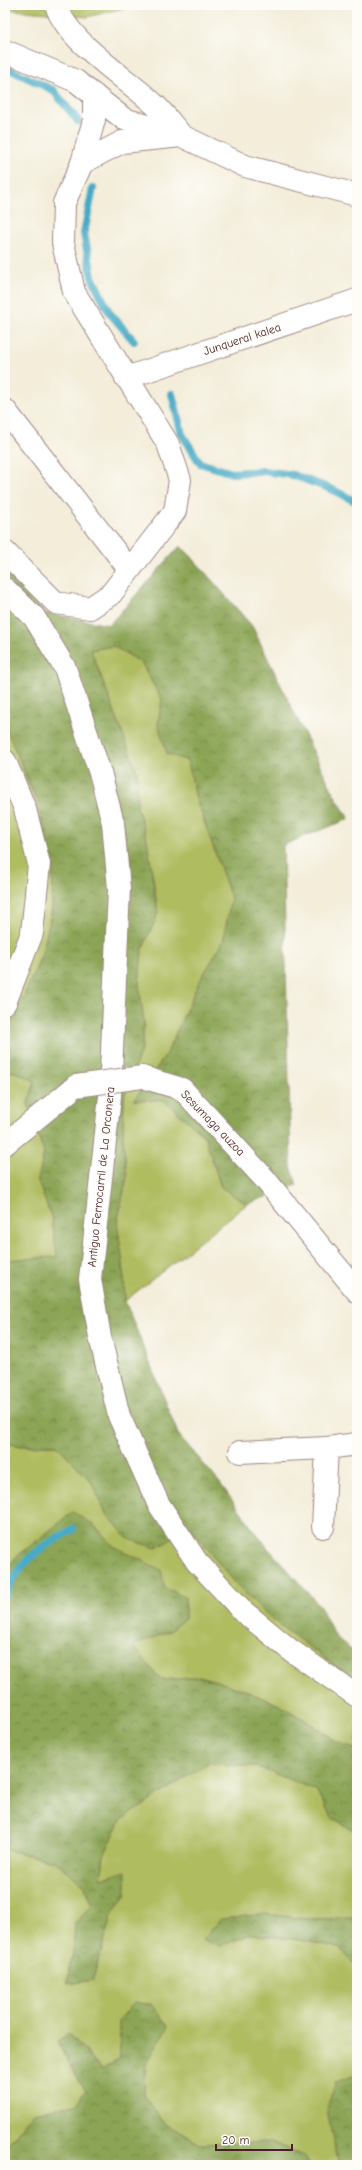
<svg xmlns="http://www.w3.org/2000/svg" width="362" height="2170" font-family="'Comic Neue',sans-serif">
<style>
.green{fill:#afbc5e;stroke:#7c6e44}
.forest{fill:url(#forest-crowns);stroke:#6a6240}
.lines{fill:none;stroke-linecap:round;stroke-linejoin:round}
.stream{stroke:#46aac6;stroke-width:8}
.minor-casing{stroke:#9e8682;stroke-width:24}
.minor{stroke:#fff;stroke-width:22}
.minor-bridge-casing{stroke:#9e8682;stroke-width:24;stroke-linecap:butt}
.minor-bridge{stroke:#fff;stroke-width:22}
.labels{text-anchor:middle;stroke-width:3.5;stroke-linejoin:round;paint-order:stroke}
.street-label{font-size:12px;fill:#4a1f2b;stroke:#fdfcf7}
</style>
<defs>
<pattern id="forest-crowns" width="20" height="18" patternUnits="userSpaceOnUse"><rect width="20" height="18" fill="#8ba455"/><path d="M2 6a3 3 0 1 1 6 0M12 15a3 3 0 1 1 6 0" fill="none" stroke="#748547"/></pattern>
</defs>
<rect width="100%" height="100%" fill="#fdfcf7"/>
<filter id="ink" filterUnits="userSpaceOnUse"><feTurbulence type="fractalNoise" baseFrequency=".025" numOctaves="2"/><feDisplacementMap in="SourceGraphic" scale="8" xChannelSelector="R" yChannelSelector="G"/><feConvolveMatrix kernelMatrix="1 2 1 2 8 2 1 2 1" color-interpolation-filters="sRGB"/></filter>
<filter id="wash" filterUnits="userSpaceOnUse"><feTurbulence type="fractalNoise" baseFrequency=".012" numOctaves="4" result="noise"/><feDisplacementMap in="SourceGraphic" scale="16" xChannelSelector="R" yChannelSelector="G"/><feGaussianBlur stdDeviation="0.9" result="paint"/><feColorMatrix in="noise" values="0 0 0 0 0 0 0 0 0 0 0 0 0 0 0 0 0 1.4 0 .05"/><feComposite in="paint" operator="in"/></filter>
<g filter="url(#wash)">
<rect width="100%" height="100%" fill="#f3edd9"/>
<g class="green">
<polygon points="5,5 136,5 87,17 5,9"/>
<polygon points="113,646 141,662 162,700 158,724 188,761 196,798 232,898 223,942 199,982 166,1055 134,1100 164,1100 205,1137 221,1187 247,1204 125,1301 123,1265 117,1223 127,1177 123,1137 124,1096 142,1048 144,1023 139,985 142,950 158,913 147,839 137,807 137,772 91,650"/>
<path d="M 5,726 C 24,771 43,814 53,862 C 54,869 53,878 53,886 C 52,938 33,985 5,1029 Z"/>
<polygon points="13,1071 36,1081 28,1103 44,1153 38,1181 52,1219 57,1257 5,1260 5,1076"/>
<polygon points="5,1443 22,1446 57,1445 91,1481 106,1513 156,1548 191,1528 237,1585 273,1620 357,1682 357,1750 335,1741 307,1721 277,1704 241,1689 203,1677 161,1680 132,1646 170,1631 185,1618 185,1597 165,1588 137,1558 113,1546 94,1525 15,1558 5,1573"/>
<polygon points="207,1763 255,1766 316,1790 331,1817 357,1832 357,1918 306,1919 266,1914 220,1946 251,1934 293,1939 339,1947 357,1967 357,2074 336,2081 336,2156 342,2165 309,2165 305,2157 272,2142 200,2144 164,2123 144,2094 145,2067 155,2047 119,2020 120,2058 102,2071 69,2033 58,2041 70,2067 86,2091 75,2105 34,2112 11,2141 5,2146 5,1849 56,1862 84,1885 92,1906 75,1923 73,1953 67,1984 93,1980 111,1916 126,1893 101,1879 104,1855 121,1820"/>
</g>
<g class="forest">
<polygon points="180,546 189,554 252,626 334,794 349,819 283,845 291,1166 297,1185 247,1204 221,1187 205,1137 164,1100 134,1100 166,1055 199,982 223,942 231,898 196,798 188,761 167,754 158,724 162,700 141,662 113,646 91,650 137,772 137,807 147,839 158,913 142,950 139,985 144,1023 142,1048 124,1096 123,1137 127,1177 117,1223 123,1265 125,1301 178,1434 219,1482 267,1547 320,1606 335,1636 357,1655 357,1682 273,1620 237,1585 191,1528 156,1548 128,1539 106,1513 91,1481 57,1445 22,1446 5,1443 5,1260 57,1257 52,1219 38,1181 44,1153 28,1103 35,1081 13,1071 5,1076 5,1029 19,1006 42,956 52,910 53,863 37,801 5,726 5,567 46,613 109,625"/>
<polygon points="73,1512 94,1525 113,1546 161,1570 165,1588 185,1597 185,1618 170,1631 133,1646 161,1680 203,1677 241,1689 277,1704 307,1721 335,1741 357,1750 357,1832 331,1817 316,1790 255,1766 208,1763 121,1820 104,1855 101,1879 126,1871 126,1893 111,1916 93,1980 67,1984 73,1953 75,1923 92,1906 84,1885 56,1862 5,1849 5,1573 15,1558"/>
<polygon points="266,1914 306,1919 357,1918 357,1967 339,1947 293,1939 251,1934 220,1946 202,1940 221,1919"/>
<polygon points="134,2003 152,2004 168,2026 145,2067 144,2094 164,2123 200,2144 272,2142 305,2157 309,2165 5,2165 5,2147 11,2141 34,2112 75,2105 86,2091 70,2067 58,2041 68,2033 102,2070 120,2058 119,2020"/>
<polygon points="357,2074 357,2165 342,2165 336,2156 327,2109 336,2081"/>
</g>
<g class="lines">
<g class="stream">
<polyline points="5,69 11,70 53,90 78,121"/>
<polyline points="93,188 84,233 92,277 109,312 134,341"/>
<polyline points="172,394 182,434 200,463 232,473 264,471 293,475 331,489 357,502"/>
<path d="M 5,1594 C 21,1559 41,1547 73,1529"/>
</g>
</g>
</g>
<g filter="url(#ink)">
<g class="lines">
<defs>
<g id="minor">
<path d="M 56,5 C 67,41 126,78 154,104 C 164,113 173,126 182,136"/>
<polyline points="5,51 76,81 124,119 182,136 245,166 357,195"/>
<polyline points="82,163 94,120 94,95"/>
<polyline points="126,378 357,300"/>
<polyline points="5,410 129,569"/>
<polyline points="5,552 56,603 90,608 111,594 175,511 180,480 168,444 74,292 63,243 64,203 82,163 122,142 182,136"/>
<polyline points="5,589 34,617 65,668 101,776 113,823 119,889 110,1096 90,1279 100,1337 119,1416 158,1503 197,1562 244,1612 289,1649 357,1696"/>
<polyline points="5,761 25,809 39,864 32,933 5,1003"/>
<polyline points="142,1077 182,1089 264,1178 357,1291"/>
<polyline points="5,1144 76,1086"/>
<polyline points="240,1452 327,1448"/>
<polyline points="323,1527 327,1448 357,1444"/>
</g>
</defs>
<use href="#minor" class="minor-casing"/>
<use href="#minor" class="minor"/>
<defs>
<polyline id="minor-bridge" points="76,1086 142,1077"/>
</defs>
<use href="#minor-bridge" class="minor-bridge-casing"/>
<use href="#minor-bridge" class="minor-bridge"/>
</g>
</g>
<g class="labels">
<g class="street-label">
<text transform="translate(242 339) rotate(-18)" y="4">Junqueral kalea</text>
<text transform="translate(213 1123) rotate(46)" y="4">Sesumaga auzoa</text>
<text transform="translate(101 1177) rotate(-84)" y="4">Antiguo Ferrocarril de La Orconera</text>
</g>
</g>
<rect width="362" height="2170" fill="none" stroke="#fdfcf7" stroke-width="20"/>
<path d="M216 2144v6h76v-6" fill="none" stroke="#4a1f2b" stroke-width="2"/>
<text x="222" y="2144" font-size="12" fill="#4a1f2b" stroke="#fdfcf7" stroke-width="3" paint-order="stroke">20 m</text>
</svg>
